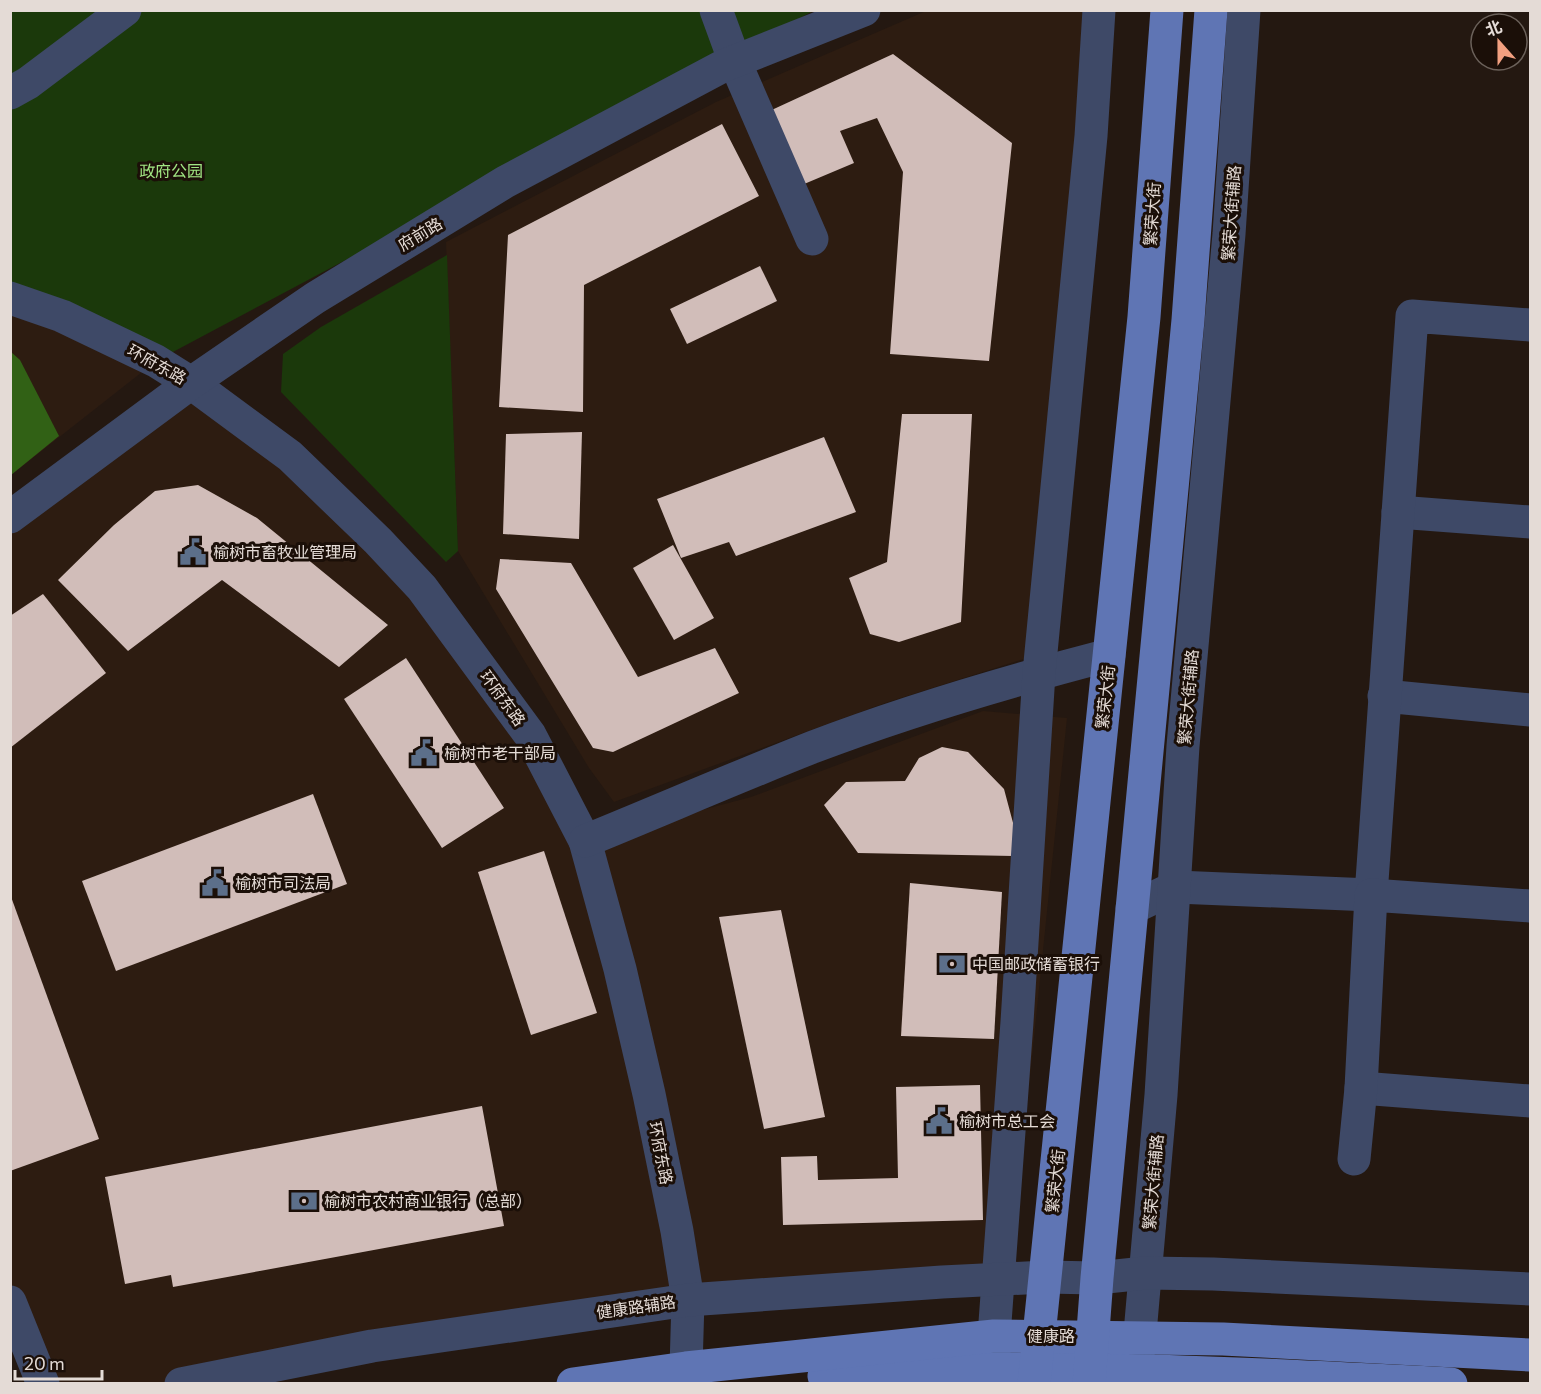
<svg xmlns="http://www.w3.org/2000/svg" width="1541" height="1394" font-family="Commissioner,'Noto Sans SC',sans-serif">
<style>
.built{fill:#2d1c11}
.green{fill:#1b390b}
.forest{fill:#316115}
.building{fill:#d1bdb9}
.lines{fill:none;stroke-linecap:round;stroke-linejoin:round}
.minor{stroke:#3e4967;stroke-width:33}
.major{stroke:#5f75b4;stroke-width:33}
.labels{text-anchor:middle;stroke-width:6;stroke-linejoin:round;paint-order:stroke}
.park-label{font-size:16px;fill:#a1e683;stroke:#1b0f08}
.street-label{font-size:16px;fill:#e4dbd6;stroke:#1b0f08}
.poi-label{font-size:16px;fill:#e4dbd6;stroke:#1b0f08;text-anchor:start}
</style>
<rect width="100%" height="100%" fill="#241811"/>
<g class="built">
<polygon points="926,11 1092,11 1033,656 885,703 614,802 589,768 458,551 446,242 716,102"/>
<polygon points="11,300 156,361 11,475"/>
<polygon points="191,383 378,542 585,841 751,797 983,711 1067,718 1017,1202 1015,1266 688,1300 181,1383 43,1383 10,1301 10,515"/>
</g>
<g class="green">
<polygon points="10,11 813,11 156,361 11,300"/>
<polygon points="447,255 458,551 446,562 281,392 283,354 321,327"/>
</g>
<polygon class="forest" points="11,352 20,360 59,436 11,475"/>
<g class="building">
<polygon points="893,54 1012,143 989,361 890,354 903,172 877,118 840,131 854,163 797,187 763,114"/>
<polygon points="722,124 759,196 584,285 583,412 499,407 508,235"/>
<polygon points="760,266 777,301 687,344 670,309"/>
<polygon points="902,414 972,414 961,622 899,642 870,634 849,578 887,562"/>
<polygon points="582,432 579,539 503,534 506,434"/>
<polygon points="824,437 856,512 736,556 729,542 681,558 657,499"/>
<polygon points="198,485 257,518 388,625 339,667 222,580 128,651 58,580 114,525 155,491"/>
<polygon points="673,545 714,618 674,640 633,568"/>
<polygon points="500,559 571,563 638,677 715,648 739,693 613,752 593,748 496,589"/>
<polygon points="43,594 106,673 10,748 10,616"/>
<polygon points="406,658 504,808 442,848 344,699"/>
<polygon points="942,747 968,752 1004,789 1016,834 1013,856 858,853 824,805 846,782 905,781 919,758"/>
<polygon points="313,794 347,884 116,971 82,881"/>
<polygon points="544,851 597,1013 531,1035 478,872"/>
<polygon points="910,883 1002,892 994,1039 901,1036"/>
<polygon points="10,894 99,1139 10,1171"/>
<polygon points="781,910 825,1117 764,1129 719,917"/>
<polygon points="980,1085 983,1220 783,1225 781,1157 817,1156 818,1180 898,1178 896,1087"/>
<polygon points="482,1106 504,1226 173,1287 171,1275 125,1284 105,1177"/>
</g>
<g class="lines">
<g class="minor">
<polyline points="716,10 735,62 812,239"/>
<polyline points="10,93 28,83 125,10"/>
<polyline points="10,298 62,316 156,361 191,383 290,456 378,541 422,588 530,735 585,841 620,969 649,1094 677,1231 688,1300 686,1368 682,1384"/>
<polyline points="1398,512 1530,522"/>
<polyline points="10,517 191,383 315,298 505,182 723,66 864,10"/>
<polyline points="1384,696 1530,710"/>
<path d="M 585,841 C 661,810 737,777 813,747 C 910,710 1009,681 1109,655"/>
<polyline points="1132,908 1176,887 1371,895 1412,316 1530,325"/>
<polyline points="1361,1088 1530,1101"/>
<polyline points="1354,1159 1361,1088 1371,895 1530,906"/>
<polyline points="10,1302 43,1384"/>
<polyline points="994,1364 994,1336 1017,1022 1039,673 1091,136 1099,10"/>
<polyline points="1137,1367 1161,1095 1183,746 1229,234 1244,10"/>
<polyline points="181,1384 372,1346 688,1300 942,1282 1045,1277 1097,1278 1145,1273 1213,1274 1530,1289"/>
</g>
<g class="major">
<path d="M 824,1376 C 895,1368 967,1369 1038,1369 C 1176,1370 1314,1377 1451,1384"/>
<polyline points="573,1384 686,1368 994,1336 1223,1339 1530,1355"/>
<polyline points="1034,1384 1144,317 1167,10"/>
<polyline points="1089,1384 1097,1278 1188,320 1211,10"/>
</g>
</g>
<defs>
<symbol id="civic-bare" viewBox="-9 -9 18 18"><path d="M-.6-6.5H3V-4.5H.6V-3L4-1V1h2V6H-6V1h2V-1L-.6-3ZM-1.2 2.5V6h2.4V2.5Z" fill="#5c6f8a" stroke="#1b0f08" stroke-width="2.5" paint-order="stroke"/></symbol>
<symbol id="bank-bare" viewBox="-9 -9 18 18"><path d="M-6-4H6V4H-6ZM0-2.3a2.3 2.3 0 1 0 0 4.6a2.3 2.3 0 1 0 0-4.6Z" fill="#5c6f8a" stroke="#1b0f08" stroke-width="2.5" paint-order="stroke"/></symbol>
</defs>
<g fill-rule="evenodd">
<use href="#civic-bare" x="174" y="533" width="38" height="38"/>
<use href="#civic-bare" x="405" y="734" width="38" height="38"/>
<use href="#civic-bare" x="196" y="864" width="38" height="38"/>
<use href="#bank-bare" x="933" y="945" width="38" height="38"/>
<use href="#civic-bare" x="920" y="1102" width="38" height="38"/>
<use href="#bank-bare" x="285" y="1182" width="38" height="38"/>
</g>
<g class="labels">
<g class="park-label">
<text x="171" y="177">政府公园</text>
</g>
<g class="street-label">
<text transform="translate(1231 213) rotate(-86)" y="6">繁荣大街辅路</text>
<text transform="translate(1152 214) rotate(-86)" y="6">繁荣大街</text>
<text transform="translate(420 234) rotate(-31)" y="6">府前路</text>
<text transform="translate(157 364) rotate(29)" y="6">环府东路</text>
<text transform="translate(1105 697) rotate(-84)" y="6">繁荣大街</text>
<text transform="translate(1188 697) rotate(-85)" y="6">繁荣大街辅路</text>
<text transform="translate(503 698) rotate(54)" y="6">环府东路</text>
<text transform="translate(661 1153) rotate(79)" y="6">环府东路</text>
<text transform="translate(1055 1181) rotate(-84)" y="6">繁荣大街</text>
<text transform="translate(1153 1182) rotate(-85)" y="6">繁荣大街辅路</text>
<text transform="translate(636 1307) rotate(-8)" y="6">健康路辅路</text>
<text x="1051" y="1342">健康路</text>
</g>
<g class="poi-label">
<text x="213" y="558">榆树市畜牧业管理局</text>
<text x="444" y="759">榆树市老干部局</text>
<text x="235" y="889">榆树市司法局</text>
<text x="972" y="970">中国邮政储蓄银行</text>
<text x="959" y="1127">榆树市总工会</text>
<text x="324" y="1207">榆树市农村商业银行（总部）</text>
</g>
</g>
<rect width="1541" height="1394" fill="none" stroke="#e4dbd6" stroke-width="24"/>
<g transform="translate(1499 42) rotate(339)"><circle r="28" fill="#1b0f08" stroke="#6b615a" stroke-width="1.5"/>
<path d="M0-4.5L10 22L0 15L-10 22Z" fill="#f2a080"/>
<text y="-9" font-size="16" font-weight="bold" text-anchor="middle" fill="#e4dbd6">北</text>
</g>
<path d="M15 1370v9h87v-9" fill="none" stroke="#e4dbd6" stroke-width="3"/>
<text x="24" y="1370" font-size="18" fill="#e4dbd6" stroke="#1b0f08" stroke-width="4.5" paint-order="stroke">20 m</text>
</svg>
